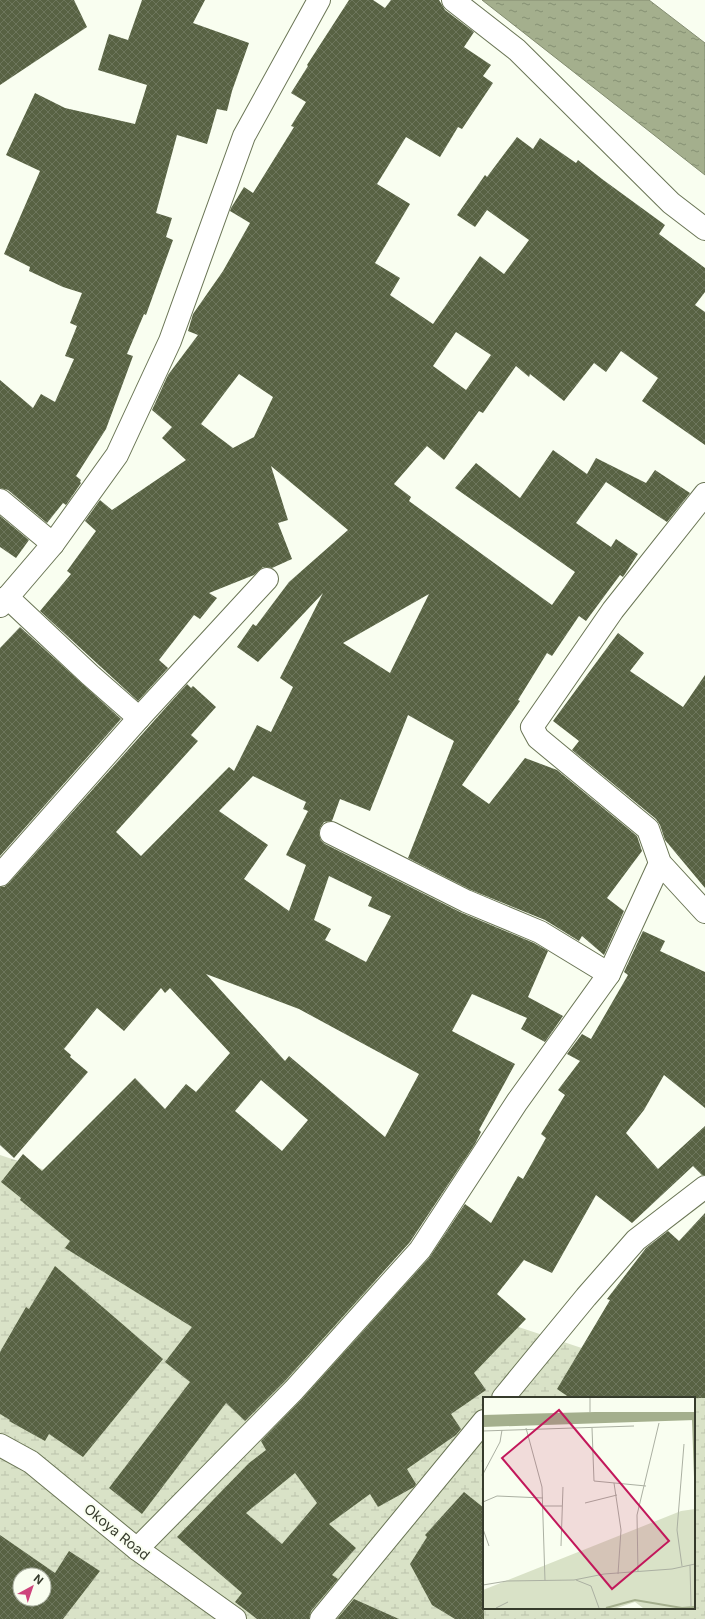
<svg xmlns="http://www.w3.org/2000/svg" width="705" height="1619" font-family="Inter,sans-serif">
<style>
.wetland{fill:url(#wetland-marsh);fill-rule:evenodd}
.water{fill:url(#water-ripples);stroke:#838c70}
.building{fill:url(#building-cross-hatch);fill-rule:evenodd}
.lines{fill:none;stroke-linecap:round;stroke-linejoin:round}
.minor-casing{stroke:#6a7555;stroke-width:24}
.minor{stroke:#fff;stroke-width:22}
.labels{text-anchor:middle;stroke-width:4;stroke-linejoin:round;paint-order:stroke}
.street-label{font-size:14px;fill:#363b2c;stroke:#f9fef0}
.inset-river{fill:none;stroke:#a4af8d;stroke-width:2}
.inset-road{fill:none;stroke:#abb0a2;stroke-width:1}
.view{fill:#c2185b;fill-opacity:0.15;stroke:#c2185b;stroke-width:2}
.inset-edge{fill:none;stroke:#363b2c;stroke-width:2}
</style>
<defs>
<pattern id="wetland-marsh" width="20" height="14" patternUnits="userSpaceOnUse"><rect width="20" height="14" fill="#d9e2c7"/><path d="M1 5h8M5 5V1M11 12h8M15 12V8" fill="none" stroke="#bbc3ab"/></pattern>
<pattern id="water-ripples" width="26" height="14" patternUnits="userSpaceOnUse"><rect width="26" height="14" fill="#a4af8d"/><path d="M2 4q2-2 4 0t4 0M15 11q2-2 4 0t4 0" fill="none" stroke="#869073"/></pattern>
<pattern id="building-cross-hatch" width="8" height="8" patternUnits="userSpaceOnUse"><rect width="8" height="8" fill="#586243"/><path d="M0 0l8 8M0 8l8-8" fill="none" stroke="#6d765c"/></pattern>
</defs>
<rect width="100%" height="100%" fill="#f9fef0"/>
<path class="wetland" d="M 0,1155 L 705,1389 L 705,1619 L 0,1619 ZM 484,1398 L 694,1398 L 694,1608 L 484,1608 ZM 20,1575 L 44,1575 L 44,1599 L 20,1599 Z"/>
<polygon class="water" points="482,0 649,0 705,43 705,175"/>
<g class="building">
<polygon points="0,0 74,0 87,27 0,85"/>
<polygon points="142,0 205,0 193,23 249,43 232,91 227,111 217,109 207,144 177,135 156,213 172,218 166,237 173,240 146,315 144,314 127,354 133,356 106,429 76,476 81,480 80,482 81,483 66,505 63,503 47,523 8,490 0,488 0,380 33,408 41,394 55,402 74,359 65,356 77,326 70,323 82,293 63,287 29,271 30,267 4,254 40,171 6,155 35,93 65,108 135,124 147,85 98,70 109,34 128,40"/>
<path d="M 349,0 L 373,0 L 385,8 L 391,0 L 439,0 L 445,10 L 474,32 L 464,47 L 491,65 L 483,76 L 493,83 L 462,129 L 458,127 L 440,157 L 406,137 L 377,184 L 410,204 L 375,263 L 400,278 L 390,295 L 433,324 L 480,256 L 504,274 L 529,240 L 487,210 L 475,227 L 457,215 L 485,175 L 487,177 L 517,137 L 533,149 L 540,138 L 576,163 L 578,160 L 602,179 L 665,225 L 659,234 L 705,268 L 705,292 L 695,305 L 705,312 L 705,445 L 642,401 L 658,378 L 621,351 L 606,372 L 594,363 L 564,401 L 530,374 L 529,377 L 516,366 L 483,413 L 479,411 L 444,460 L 427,446 L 394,484 L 411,497 L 409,501 L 552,605 L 575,572 L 455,488 L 476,463 L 520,498 L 553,450 L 587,474 L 596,458 L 646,483 L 655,470 L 690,493 L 667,522 L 606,482 L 576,523 L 611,547 L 616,539 L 638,554 L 623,577 L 620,575 L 586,621 L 579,616 L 552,656 L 547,653 L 518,700 L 520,701 L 462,785 L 489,804 L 525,758 L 557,770 L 637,836 L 642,851 L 607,898 L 624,911 L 604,955 L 582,936 L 579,941 L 545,920 L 471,890 L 408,858 L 454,741 L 408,715 L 370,811 L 340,799 L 332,821 L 324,822 L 320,828 L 319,834 L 321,840 L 325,844 L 460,912 L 534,943 L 548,951 L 528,997 L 563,1016 L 545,1042 L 521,1029 L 527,1018 L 472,994 L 452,1031 L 515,1064 L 479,1130 L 481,1132 L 475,1144 L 410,1242 L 285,1381 L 245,1421 L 226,1403 L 142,1514 L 109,1488 L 190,1382 L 165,1362 L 192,1327 L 65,1248 L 70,1241 L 20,1200 L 21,1198 L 1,1182 L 23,1154 L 42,1171 L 135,1078 L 165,1109 L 186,1084 L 196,1092 L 230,1053 L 170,988 L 165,993 L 161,988 L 124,1031 L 97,1008 L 64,1049 L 71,1055 L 70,1057 L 88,1072 L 14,1158 L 0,1145 L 0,887 L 4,887 L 9,883 L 187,684 L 191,688 L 193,686 L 216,707 L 191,735 L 198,741 L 116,832 L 141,856 L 229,767 L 234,771 L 257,725 L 271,732 L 293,687 L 280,678 L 323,593 L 258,662 L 237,647 L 253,624 L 256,626 L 289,582 L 348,530 L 271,466 L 288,520 L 278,523 L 292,559 L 272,568 L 263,567 L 254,575 L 209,593 L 217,598 L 200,619 L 194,615 L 159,660 L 168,668 L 138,701 L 40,611 L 71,574 L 67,571 L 96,531 L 85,521 L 100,500 L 112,510 L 186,460 L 162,438 L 172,427 L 152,410 L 168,375 L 198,335 L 188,331 L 193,314 L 223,271 L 250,223 L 230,211 L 231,208 L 244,187 L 253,193 L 294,127 L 291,126 L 306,102 L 291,93 L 308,66 L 307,65 ZM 456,332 L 491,355 L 466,390 L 433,366 ZM 239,374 L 273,397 L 254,437 L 233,448 L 201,424 ZM 429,594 L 390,673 L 343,643 ZM 253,776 L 306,802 L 303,809 L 308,811 L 286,855 L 306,865 L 289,911 L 244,879 L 268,845 L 219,811 ZM 329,876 L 372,897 L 368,906 L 391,916 L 366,962 L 325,940 L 331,929 L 314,920 ZM 206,974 L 299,1009 L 419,1074 L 385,1137 L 289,1056 L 285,1061 ZM 261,1080 L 308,1120 L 282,1151 L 235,1111 Z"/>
<polygon points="0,516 29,540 16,558 0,547"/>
<polygon points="20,627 121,719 0,856 0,648"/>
<polygon points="618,633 644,653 630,671 683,707 705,675 705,888 665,840 660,825 656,819 572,750 579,741 553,721"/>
<path d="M 643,931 L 665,941 L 660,951 L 705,972 L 705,1108 L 664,1075 L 644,1110 L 626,1133 L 658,1169 L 705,1126 L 705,1175 L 702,1175 L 693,1166 L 632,1223 L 596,1195 L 552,1273 L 524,1260 L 497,1294 L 526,1319 L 474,1373 L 486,1390 L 451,1414 L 461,1429 L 456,1435 L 407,1469 L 416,1484 L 414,1487 L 378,1507 L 370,1494 L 329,1524 L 356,1548 L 332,1575 L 338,1579 L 311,1611 L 309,1619 L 257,1619 L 235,1602 L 242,1593 L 177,1537 L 249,1463 L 266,1450 L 261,1441 L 303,1398 L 429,1258 L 465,1204 L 491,1223 L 518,1176 L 523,1179 L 546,1138 L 541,1134 L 565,1095 L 558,1090 L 580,1061 L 567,1054 L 582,1034 L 591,1039 L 628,975 L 624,972 ZM 295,1473 L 317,1503 L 282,1544 L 246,1513 Z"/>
<polygon points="705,1213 705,1398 570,1398 557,1389 610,1300 607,1299 646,1248 668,1231 679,1241"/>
<polygon points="55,1266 163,1359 83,1457 49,1434 45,1441 9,1421 10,1420 0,1414 0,1352 26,1307 29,1309"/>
<polygon points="464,1492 484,1508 484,1619 455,1619 432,1605 410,1564 427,1537 425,1535"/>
<path d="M 0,1535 L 55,1573 L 69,1551 L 100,1571 L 63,1619 L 0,1619 ZM 20,1575 L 44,1575 L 44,1599 L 20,1599 Z"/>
<polygon points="354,1599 399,1619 337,1619"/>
</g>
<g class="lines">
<defs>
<g id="minor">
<polyline points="453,0 517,50 671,203 705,229"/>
<polyline points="705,494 613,610 532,727 538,738 648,829 660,863 705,912"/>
<polyline points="0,500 53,544"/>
<polyline points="7,597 90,675 139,718"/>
<polyline points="0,606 53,544 117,455 170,341 244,136 319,0"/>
<polyline points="331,833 466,901 540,932 609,974"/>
<polyline points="0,875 139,718 267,579"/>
<polyline points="503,1398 586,1297 636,1240 705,1187"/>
<polyline points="0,1445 31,1462 137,1549 235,1619"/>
<polyline points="137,1549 294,1390 420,1250 517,1102 609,974 660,863"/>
<polyline points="321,1619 484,1421"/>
</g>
</defs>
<use href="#minor" class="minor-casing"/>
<use href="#minor" class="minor"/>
</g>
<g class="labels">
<g class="street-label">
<text transform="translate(117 1532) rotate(39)" y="5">Okoya Road</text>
</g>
</g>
<g transform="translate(483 1397)">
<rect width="212" height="212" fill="#f9fef0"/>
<path d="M 212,112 L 212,211 L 160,211 L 152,205 L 134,211 L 0,211 L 0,193 L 198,114 Z" fill="#d9e2c7"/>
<path d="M 112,15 L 212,15 L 212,23 L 0,30 L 0,18 Z" fill="#a4af8d"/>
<path class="inset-river" d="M 210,23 L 212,80M 123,211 L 152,203 L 199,211 L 212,210"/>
<path class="inset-road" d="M 107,1 L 107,15M 43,31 L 59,90 L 62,184M 109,31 L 111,84 L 163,89M 0,34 L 151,29M 0,77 L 17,45 L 19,33M 131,86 L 138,133 L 135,177M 0,105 L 14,99 L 60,101M 102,106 L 134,98M 60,109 L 79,109M 0,132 L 6,149M 78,149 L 80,90M 207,168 L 208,209M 199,169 L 194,133 L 201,47M 155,175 L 154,118 L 176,26M 93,183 L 108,189 L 116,211M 0,188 L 24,184 L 91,183 L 121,177 L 189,172 L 212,167M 13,211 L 25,205"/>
<path class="view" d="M 76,13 L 186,144 L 129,192 L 19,61 Z"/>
<rect width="212" height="212" class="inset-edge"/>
</g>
<g transform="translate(32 1587) rotate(40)"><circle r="19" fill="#f9fef0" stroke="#abb0a2"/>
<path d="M0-3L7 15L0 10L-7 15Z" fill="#ce447c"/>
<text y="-6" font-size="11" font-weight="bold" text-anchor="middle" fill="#363b2c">N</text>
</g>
</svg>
